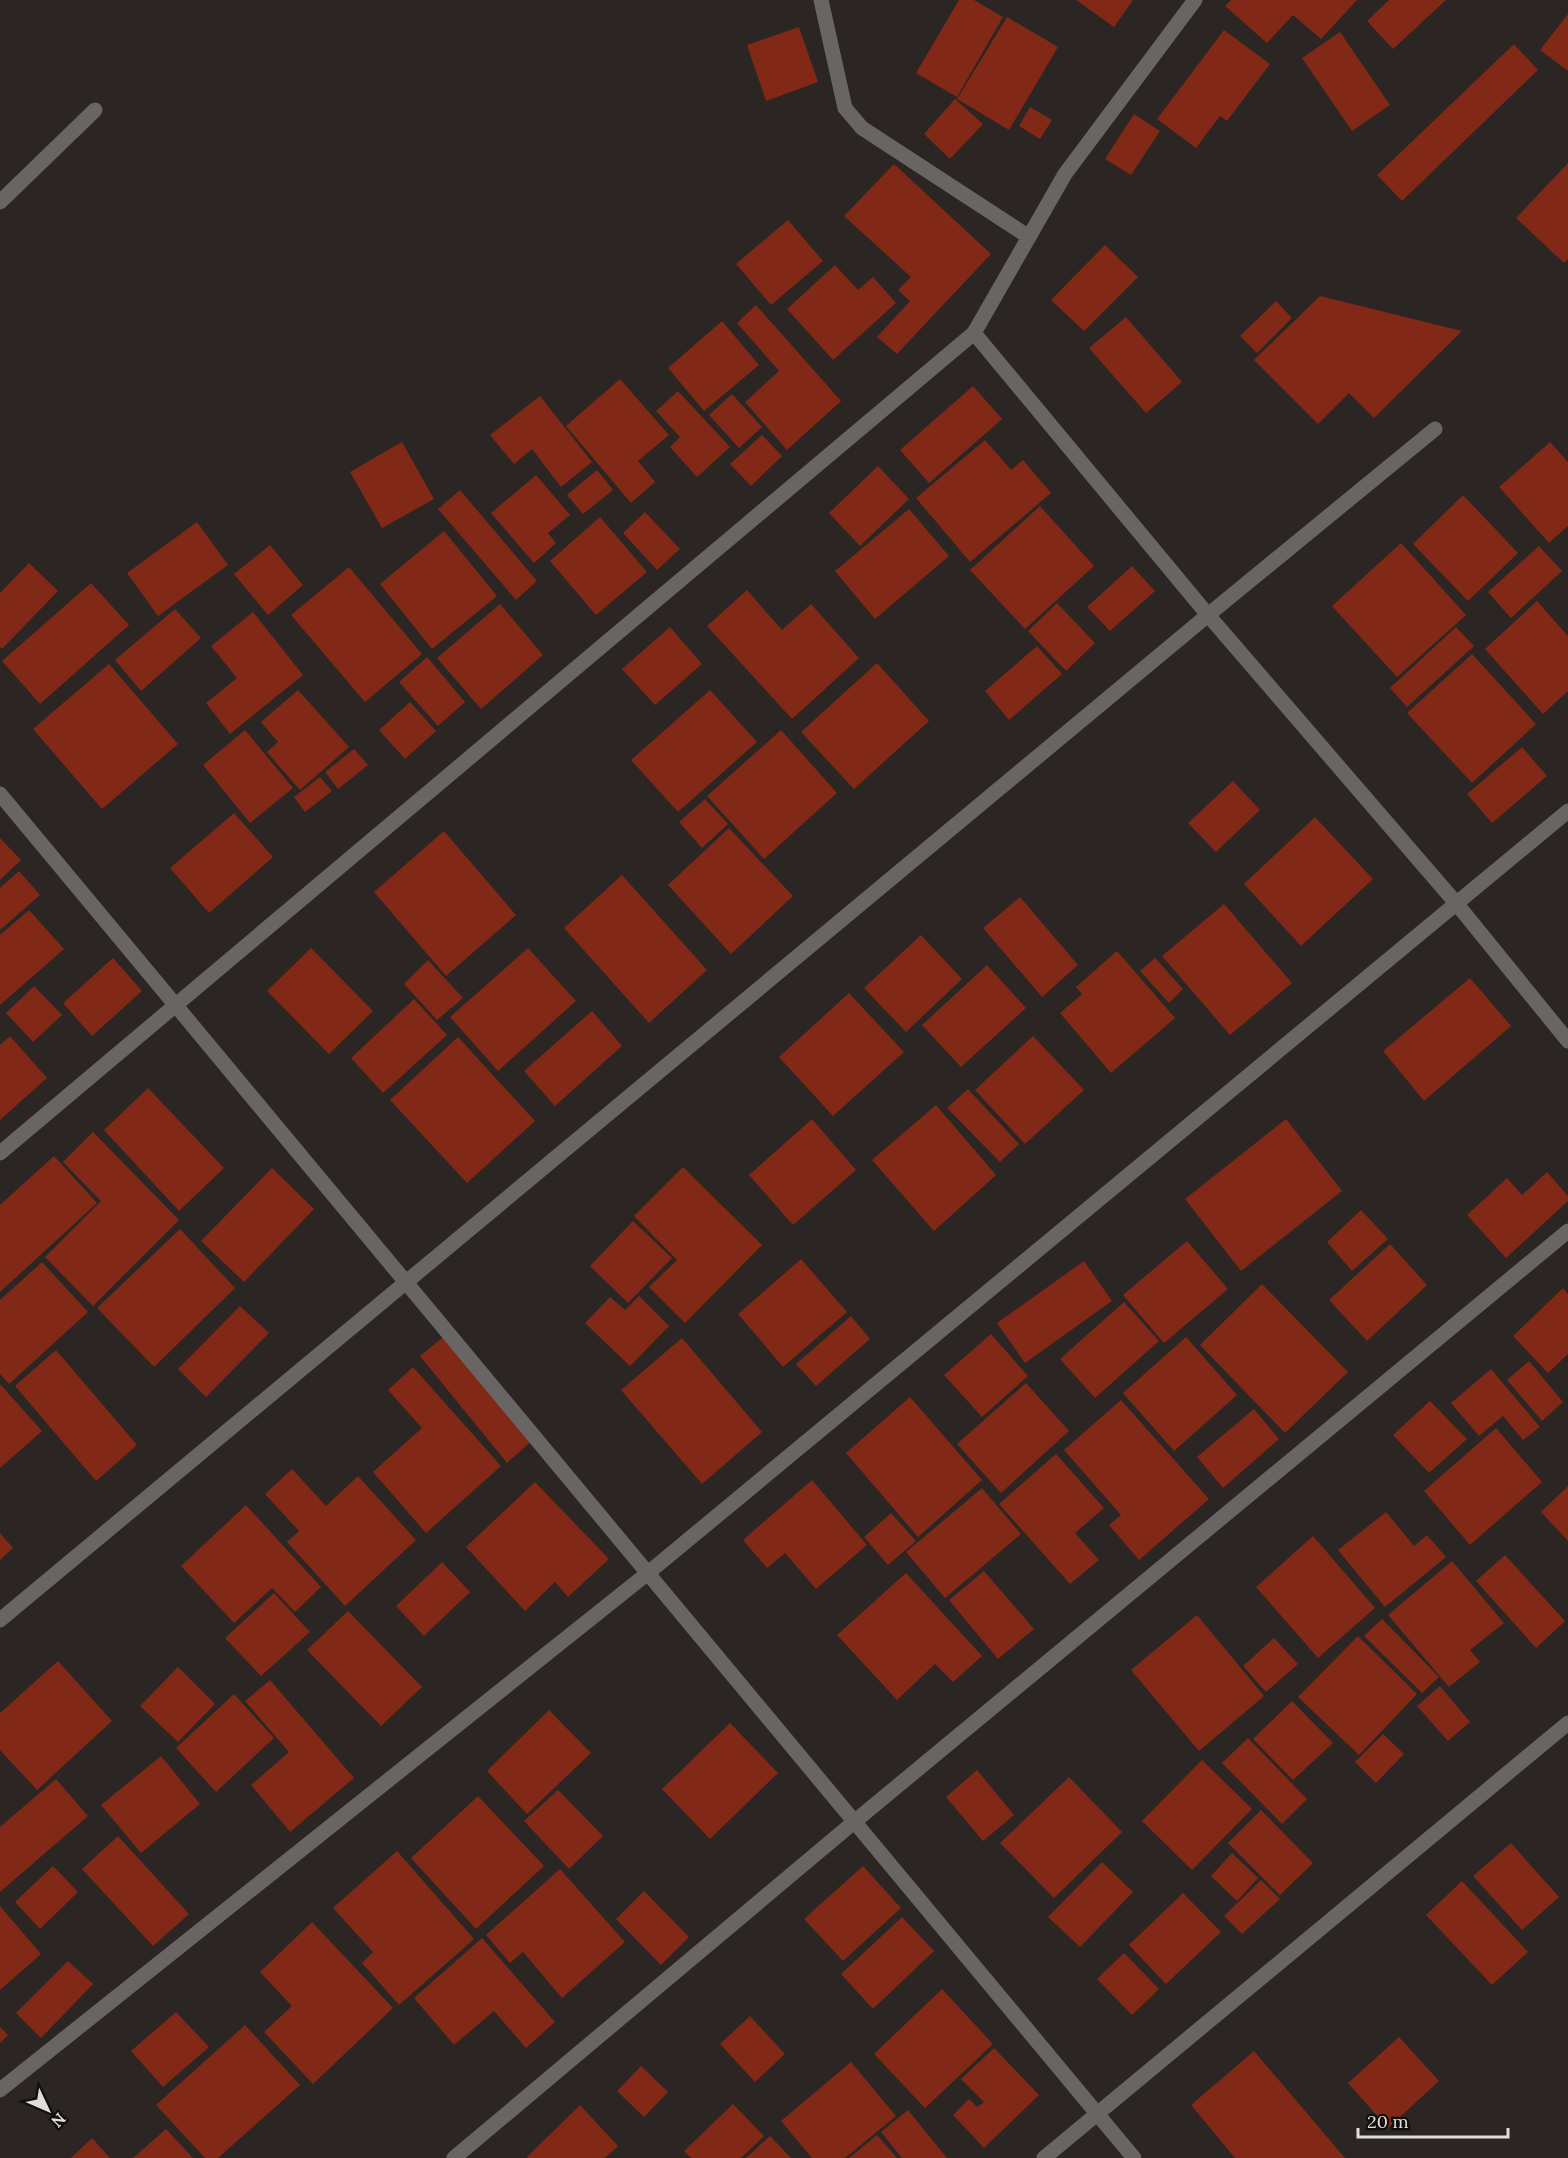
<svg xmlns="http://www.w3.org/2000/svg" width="1568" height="2158" font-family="Lora,serif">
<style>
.building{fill:#812916}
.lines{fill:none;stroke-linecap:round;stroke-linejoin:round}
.service{stroke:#686564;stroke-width:15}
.minor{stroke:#686564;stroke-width:15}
.tertiary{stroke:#686564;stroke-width:15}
</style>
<rect width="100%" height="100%" fill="#2b2523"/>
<g class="building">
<polygon points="959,0 974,0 1003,17 957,97 916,73"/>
<polygon points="1076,0 1133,0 1114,27"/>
<polygon points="1231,0 1357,0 1321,39 1293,15 1267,43 1225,6"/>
<polygon points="1389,0 1446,0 1393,49 1367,21"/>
<polygon points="1568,14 1568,71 1540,50"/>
<polygon points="1007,17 1058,47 1009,130 957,99"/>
<polygon points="799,27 818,82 766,101 747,45"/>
<polygon points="1224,30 1270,64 1227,121 1220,116 1196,148 1157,119"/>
<polygon points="1340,32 1390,105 1352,131 1302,58"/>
<polygon points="1514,44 1538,70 1402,201 1377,175"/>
<polygon points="955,99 983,124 950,159 924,134"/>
<polygon points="1030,107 1052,120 1040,139 1019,126"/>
<polygon points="1134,114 1160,131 1131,175 1105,159"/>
<polygon points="1568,163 1568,259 1564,263 1516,218"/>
<polygon points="894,164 991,254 897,354 877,337 910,301 898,290 911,277 844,216"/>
<polygon points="788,220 823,261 771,305 736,264"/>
<polygon points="1105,245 1138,277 1084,331 1051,300"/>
<polygon points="835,265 858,290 873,277 896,303 833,360 787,309"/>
<polygon points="1320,296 1462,331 1374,418 1349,393 1318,424 1254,360"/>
<polygon points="1276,301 1292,318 1257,353 1240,336"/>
<polygon points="756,305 841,401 787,450 745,402 779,371 737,323"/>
<polygon points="1126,317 1182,382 1146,413 1089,348"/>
<polygon points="722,321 759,365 704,411 668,368"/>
<polygon points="620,379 669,435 638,461 655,482 631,503 566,426"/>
<polygon points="973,386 1002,419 929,483 900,450"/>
<polygon points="678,391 730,447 697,477 670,447 680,437 656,411"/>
<polygon points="732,394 762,427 739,448 709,415"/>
<polygon points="540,396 592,462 561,487 532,449 514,464 490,435"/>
<polygon points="762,435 782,456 751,486 730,464"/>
<polygon points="985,440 1011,470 1023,460 1051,493 970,562 916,498"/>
<polygon points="402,442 434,499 382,528 350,472"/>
<polygon points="1550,442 1568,462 1568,526 1549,543 1499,487"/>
<polygon points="878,466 909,499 860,546 829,513"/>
<polygon points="597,470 613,490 583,514 567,495"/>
<polygon points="536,475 570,515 548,533 556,543 534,563 491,513"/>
<polygon points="460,490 537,581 516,600 438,509"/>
<polygon points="1463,495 1518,553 1468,601 1413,544"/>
<polygon points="1040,506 1094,566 1025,629 970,570"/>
<polygon points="909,509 949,556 875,619 835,571"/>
<polygon points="645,512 680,549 657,570 623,533"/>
<polygon points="600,517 647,572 596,615 550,561"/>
<polygon points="197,522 228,565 158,616 127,573"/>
<polygon points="444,531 497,596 432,649 380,584"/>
<polygon points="1401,543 1466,615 1397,677 1332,606"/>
<polygon points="270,545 303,585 268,615 234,574"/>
<polygon points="1539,546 1562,571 1511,618 1488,592"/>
<polygon points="29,563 58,591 2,649 0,647 0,593"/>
<polygon points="1132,566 1155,591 1110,631 1087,607"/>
<polygon points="349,567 422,654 365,702 291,615"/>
<polygon points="91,583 129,625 40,704 2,661"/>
<polygon points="747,590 782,630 811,604 859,658 792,719 707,626"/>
<polygon points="1537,601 1568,636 1568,691 1543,714 1485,649"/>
<polygon points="1057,603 1095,643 1066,671 1028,631"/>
<polygon points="500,604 543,655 481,709 437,658"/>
<polygon points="175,609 201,638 141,691 115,660"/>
<polygon points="253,612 303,675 230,734 206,703 237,678 211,646"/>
<polygon points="670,627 702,664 655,705 622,669"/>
<polygon points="1456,627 1474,646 1407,707 1390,688"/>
<polygon points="1037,646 1062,674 1009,720 985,691"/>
<polygon points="1472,654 1536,724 1472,783 1407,713"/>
<polygon points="427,657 465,702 438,726 399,682"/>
<polygon points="877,663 929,721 854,789 801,732"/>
<polygon points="109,664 178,744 102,809 33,729"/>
<polygon points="298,690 349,747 300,790 267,752 278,742 261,722"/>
<polygon points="710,690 757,742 678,812 631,760"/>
<polygon points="410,702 436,731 405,759 379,730"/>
<polygon points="245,730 293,788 250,823 203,765"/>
<polygon points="781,730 837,793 764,859 707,796"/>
<polygon points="1522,747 1547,776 1492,823 1467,794"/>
<polygon points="354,749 368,765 338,789 325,772"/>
<polygon points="320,777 332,791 305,812 294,797"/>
<polygon points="1233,781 1260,810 1216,852 1188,823"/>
<polygon points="705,799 728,824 702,848 679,822"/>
<polygon points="234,813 273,857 209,913 170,868"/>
<polygon points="1315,817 1373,879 1301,946 1244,884"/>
<polygon points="729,828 793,896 731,954 668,885"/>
<polygon points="444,831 516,915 446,976 374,892"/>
<polygon points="0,838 21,860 0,880"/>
<polygon points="19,871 40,895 0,930 0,888"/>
<polygon points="622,875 707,970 649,1023 564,928"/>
<polygon points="1020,897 1078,965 1042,997 983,928"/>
<polygon points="1224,904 1292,983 1230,1035 1162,956"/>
<polygon points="29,910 64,949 0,1005 0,935"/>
<polygon points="921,935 962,979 906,1032 864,988"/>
<polygon points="311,948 373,1011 329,1054 267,991"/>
<polygon points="528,948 576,1001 498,1071 450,1017"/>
<polygon points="1117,951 1175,1018 1111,1073 1060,1013 1082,994 1076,987"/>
<polygon points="113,958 142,991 92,1036 63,1003"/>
<polygon points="1155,958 1183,989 1169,1003 1140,971"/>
<polygon points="428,960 463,998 437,1020 404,984"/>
<polygon points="987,965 1026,1008 961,1067 922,1025"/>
<polygon points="1470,978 1511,1026 1424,1101 1383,1051"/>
<polygon points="34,986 62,1015 33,1042 6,1013"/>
<polygon points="849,993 904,1052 833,1116 779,1057"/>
<polygon points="414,999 447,1035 383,1093 351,1058"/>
<polygon points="592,1011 622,1046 555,1106 524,1071"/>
<polygon points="10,1036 47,1078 0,1120 0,1045"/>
<polygon points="1033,1036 1084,1090 1025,1144 975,1090"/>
<polygon points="458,1037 535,1121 467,1183 390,1100"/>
<polygon points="148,1088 224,1168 179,1211 104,1130"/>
<polygon points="968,1089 1019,1144 1000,1162 947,1108"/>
<polygon points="936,1105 996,1175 934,1231 872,1160"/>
<polygon points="812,1119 856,1170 793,1225 749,1175"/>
<polygon points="1286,1119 1342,1191 1241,1271 1185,1199"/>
<polygon points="93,1132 179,1220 93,1306 45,1257 101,1201 63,1162"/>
<polygon points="54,1156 97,1203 0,1292 0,1205"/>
<polygon points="683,1167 762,1245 685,1323 649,1287 677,1260 634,1216"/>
<polygon points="272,1168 314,1209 244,1282 201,1241"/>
<polygon points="1547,1172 1568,1196 1568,1201 1506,1258 1467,1215 1507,1178 1522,1195"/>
<polygon points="1361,1210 1388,1239 1352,1271 1327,1242"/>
<polygon points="633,1221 672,1258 628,1303 590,1266"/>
<polygon points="180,1229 235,1288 154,1367 97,1308"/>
<polygon points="1187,1241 1228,1289 1164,1343 1123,1295"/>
<polygon points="1390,1244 1427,1285 1367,1341 1329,1300"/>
<polygon points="801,1259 847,1312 783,1367 738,1314"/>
<polygon points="1084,1261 1112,1301 1025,1363 997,1323"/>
<polygon points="42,1262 88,1312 9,1384 0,1374 0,1300"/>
<polygon points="1262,1284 1348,1372 1285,1433 1200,1345"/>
<polygon points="1563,1288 1568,1294 1568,1354 1548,1373 1513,1336"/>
<polygon points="639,1296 669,1326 630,1366 585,1323 610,1297 625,1310"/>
<polygon points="1124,1302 1159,1341 1095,1398 1060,1359"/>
<polygon points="240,1306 269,1333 206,1397 178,1369"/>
<polygon points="851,1316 870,1339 816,1386 796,1364"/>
<polygon points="447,1334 534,1439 507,1463 420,1356"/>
<polygon points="991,1334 1028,1376 982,1417 944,1375"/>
<polygon points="1186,1337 1237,1395 1174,1451 1123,1393"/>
<polygon points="682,1338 762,1432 702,1484 621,1390"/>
<polygon points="56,1350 137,1445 96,1481 15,1386"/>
<polygon points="1529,1361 1563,1402 1542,1421 1507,1380"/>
<polygon points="413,1367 501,1466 426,1533 373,1472 422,1428 388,1390"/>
<polygon points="1491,1369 1540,1427 1523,1440 1503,1416 1479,1436 1451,1403"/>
<polygon points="1026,1383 1069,1431 1001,1493 957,1444"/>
<polygon points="0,1384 42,1431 0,1468"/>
<polygon points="910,1397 982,1480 918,1537 846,1453"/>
<polygon points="1121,1400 1209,1499 1139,1560 1109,1525 1121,1515 1064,1450"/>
<polygon points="1430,1401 1467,1439 1429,1473 1393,1435"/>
<polygon points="1254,1409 1279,1439 1223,1488 1197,1457"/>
<polygon points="1496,1428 1542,1482 1470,1545 1424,1491"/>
<polygon points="1056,1454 1104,1508 1075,1533 1099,1560 1070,1584 999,1504"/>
<polygon points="292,1469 326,1506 358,1476 416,1540 345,1606 287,1542 299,1531 265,1494"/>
<polygon points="812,1480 867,1545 816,1589 785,1553 767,1568 743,1540"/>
<polygon points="535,1482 609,1559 568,1597 555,1582 525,1611 466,1547"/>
<polygon points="1568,1486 1568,1541 1541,1512"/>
<polygon points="982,1488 1021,1534 945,1598 906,1552"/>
<polygon points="246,1505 321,1587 295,1612 272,1588 234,1623 181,1566"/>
<polygon points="1386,1512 1414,1546 1427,1535 1446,1557 1385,1607 1338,1550"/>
<polygon points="891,1513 916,1541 888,1565 864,1537"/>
<polygon points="0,1533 13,1548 0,1560"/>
<polygon points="1313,1536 1375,1608 1318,1658 1256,1587"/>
<polygon points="1505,1555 1565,1621 1536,1648 1476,1581"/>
<polygon points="1452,1561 1504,1623 1470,1650 1480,1662 1449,1687 1388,1615"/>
<polygon points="442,1562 470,1592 424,1636 396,1606"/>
<polygon points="984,1571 1034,1629 998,1659 949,1600"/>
<polygon points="906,1573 982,1656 953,1682 935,1664 897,1700 837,1635"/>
<polygon points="274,1593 310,1632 261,1676 225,1638"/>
<polygon points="348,1611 422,1687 381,1726 307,1650"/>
<polygon points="1197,1615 1264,1696 1199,1751 1131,1670"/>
<polygon points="1382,1619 1439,1677 1422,1693 1364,1636"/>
<polygon points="1358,1636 1417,1694 1359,1755 1298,1697"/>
<polygon points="1274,1638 1298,1664 1266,1692 1243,1666"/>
<polygon points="58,1661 112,1721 37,1790 0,1750 0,1713"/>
<polygon points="178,1667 215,1704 178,1742 140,1706"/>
<polygon points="270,1680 354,1778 290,1832 251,1785 289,1752 245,1701"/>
<polygon points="1440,1686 1470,1722 1448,1741 1417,1706"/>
<polygon points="234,1694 274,1738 216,1792 176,1748"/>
<polygon points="1292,1701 1333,1743 1293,1780 1253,1739"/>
<polygon points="549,1710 591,1753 527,1814 487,1771"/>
<polygon points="730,1723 778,1773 710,1839 662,1789"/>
<polygon points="1383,1734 1404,1754 1376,1783 1355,1762"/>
<polygon points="1248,1738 1307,1799 1282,1824 1222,1763"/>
<polygon points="161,1756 200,1804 141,1853 101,1805"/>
<polygon points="1202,1760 1252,1809 1192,1870 1142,1821"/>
<polygon points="977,1770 1014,1815 983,1841 946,1797"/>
<polygon points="1069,1777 1122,1832 1054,1898 1000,1843"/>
<polygon points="56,1779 88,1816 0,1892 0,1827"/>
<polygon points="558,1790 603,1836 569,1869 524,1821"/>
<polygon points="478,1796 544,1866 476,1929 411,1858"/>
<polygon points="1261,1810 1313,1863 1280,1895 1228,1843"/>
<polygon points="118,1836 189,1914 153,1946 82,1869"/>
<polygon points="1511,1843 1559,1897 1522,1930 1473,1876"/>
<polygon points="397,1851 474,1939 399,2005 362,1963 373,1952 333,1908"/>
<polygon points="1232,1853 1258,1878 1237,1901 1211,1876"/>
<polygon points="1102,1862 1133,1892 1080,1947 1048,1917"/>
<polygon points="53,1866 78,1892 40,1929 15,1902"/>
<polygon points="863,1866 901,1908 843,1961 804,1919"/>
<polygon points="560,1869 625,1942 562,1998 523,1952 510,1963 486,1935"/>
<polygon points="1261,1880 1280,1899 1242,1934 1224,1916"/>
<polygon points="1462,1881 1528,1952 1492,1985 1426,1915"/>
<polygon points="644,1891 689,1937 661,1965 616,1919"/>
<polygon points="1183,1893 1221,1932 1166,1984 1129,1945"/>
<polygon points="0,1906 41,1954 0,1990"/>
<polygon points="902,1917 934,1951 873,2009 841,1974"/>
<polygon points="312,1922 393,2008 313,2084 264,2032 292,2006 260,1972"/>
<polygon points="482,1938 555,2022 526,2048 494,2011 454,2045 414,1998"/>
<polygon points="1124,1953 1159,1989 1132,2015 1097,1979"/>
<polygon points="68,1961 93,1984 41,2038 16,2013"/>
<polygon points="942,1989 993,2044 925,2108 874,2054"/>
<polygon points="176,2012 209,2047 163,2087 131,2051"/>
<polygon points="750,2016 785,2054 755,2082 720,2044"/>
<polygon points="245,2025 300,2085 218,2158 205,2158 156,2105"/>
<polygon points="0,2027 8,2035 0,2043"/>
<polygon points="1399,2037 1439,2081 1388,2128 1348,2083"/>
<polygon points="994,2048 1039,2095 984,2148 953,2115 969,2099 977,2107 984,2102 961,2079"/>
<polygon points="1254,2051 1345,2158 1235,2158 1191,2105"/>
<polygon points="851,2062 896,2116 845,2158 812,2158 781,2121"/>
<polygon points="641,2066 668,2092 644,2117 617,2091"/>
<polygon points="733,2104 764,2136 741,2158 691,2158 684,2151"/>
<polygon points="580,2105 618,2146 605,2158 528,2158 527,2157"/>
<polygon points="908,2110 947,2158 902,2158 881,2132"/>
<polygon points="166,2129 193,2158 133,2158"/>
<polygon points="877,2135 897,2158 849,2158"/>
<polygon points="770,2136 791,2158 746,2158"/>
<polygon points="92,2138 110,2158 71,2158"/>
</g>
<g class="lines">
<polyline class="service" points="821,0 845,108 862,128 1029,237"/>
<g class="minor">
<polyline points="0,202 95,110"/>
<polyline points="0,794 1134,2158"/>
<polyline points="0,1153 974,333 1208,615 1456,903 1568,1041"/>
<polyline points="0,1620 1208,615 1435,429"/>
<polyline points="0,2090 648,1573 1568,811"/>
<polyline points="454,2158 854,1822 1568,1231"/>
<polyline points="1044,2158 1568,1723"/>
</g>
<polyline class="tertiary" points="974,333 1065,174 1195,0"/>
</g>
<g transform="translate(48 2110) rotate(134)" stroke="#110f0e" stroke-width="4.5" paint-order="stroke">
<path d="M0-4.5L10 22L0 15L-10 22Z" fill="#e1dddc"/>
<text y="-9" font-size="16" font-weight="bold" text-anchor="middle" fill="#e1dddc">N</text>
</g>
<path d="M1358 2128v9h150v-9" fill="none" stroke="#e1dddc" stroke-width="3"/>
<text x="1367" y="2128" font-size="18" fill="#e1dddc" stroke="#110f0e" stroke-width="4.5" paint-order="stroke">20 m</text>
</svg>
